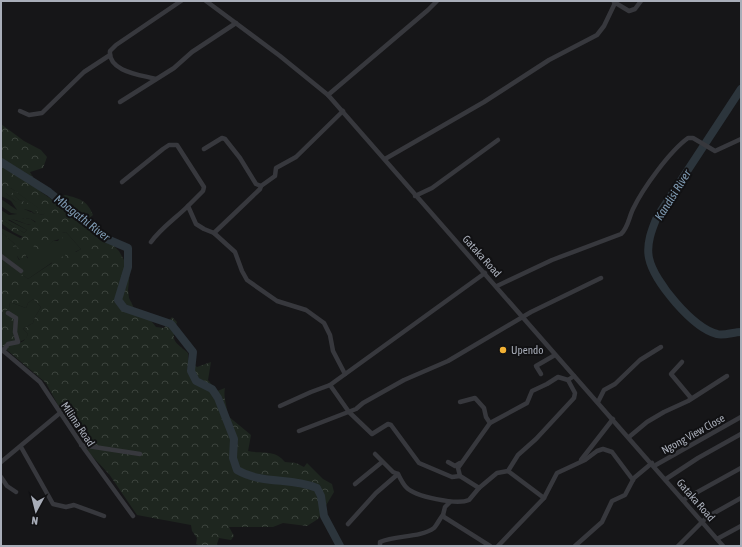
<svg xmlns="http://www.w3.org/2000/svg" width="742" height="547" font-family="'Asap Condensed',sans-serif">
<style>
.green{fill:#1e261f}
.forest{fill:url(#forest-crowns);fill-rule:evenodd}
.lines{fill:none;stroke-linecap:round;stroke-linejoin:round}
.river{stroke:#2c353c;stroke-width:8}
.minor{stroke:#37383d;stroke-width:4.5}
.poi-dot{fill:#f2b134;stroke:#111113;stroke-width:1.5}
.labels{text-anchor:middle;stroke-width:4;stroke-linejoin:round;paint-order:stroke}
.street-label{font-size:11px;fill:#a8adb8;stroke:#111113}
.poi-label{font-size:11px;fill:#a8adb8;stroke:#111113;text-anchor:start}
.water-label{font-size:12px;font-style:italic;fill:#7f9bb3;stroke:#111113}
</style>
<defs>
<pattern id="forest-crowns" width="20" height="18" patternUnits="userSpaceOnUse"><rect width="20" height="18" fill="#1e261f"/><path d="M2 6a3 3 0 1 1 6 0M12 15a3 3 0 1 1 6 0" fill="none" stroke="#3c433d"/></pattern>
</defs>
<rect width="100%" height="100%" fill="#161618"/>
<g class="green">
<path d="M 11,188 L 46,213 L 43,215 L 39,214 L 36,211 L 35,214 L 31,211 L 24,209 L 22,218 L 31,219 L 36,223 C 26,229 19,217 8,220 L 27,230 L 24,233 L 1,219 L 1,210 L 9,215 L 17,214 L 11,213 L 1,206 L 1,199 L 17,210 L 11,201 L 1,196 L 2,193 L 6,193 L 15,201 L 28,203 L 19,200 L 9,190 Z"/>
<polygon points="1,232 15,244 14,246 18,246 17,256 19,260 28,258 23,251 31,243 45,249 53,241 58,241 62,233 66,232 81,249 65,257 60,257 28,279 8,265 1,269"/>
<polygon points="33,299 41,307 35,317 33,323 23,329 28,334 26,339 17,343 13,335 13,327 5,312 9,308 10,302 26,308 28,303"/>
</g>
<path class="forest" d="M 1,124 L 24,141 L 41,150 L 47,157 L 43,168 L 30,172 L 41,192 L 54,201 L 65,195 C 79,198 88,201 93,215 L 82,224 L 101,241 L 112,244 L 119,251 L 130,271 L 128,290 L 129,298 L 134,308 L 145,313 L 156,327 L 164,328 L 172,317 L 177,322 C 171,342 173,340 188,353 L 188,360 L 197,367 L 211,362 L 208,380 L 212,385 L 212,393 L 225,388 C 223,398 227,405 228,416 L 251,435 L 248,451 C 262,454 275,449 285,462 L 296,463 L 304,467 L 307,463 L 323,479 L 332,484 L 334,492 L 318,519 L 307,526 L 283,523 L 273,527 L 229,527 L 234,536 L 231,540 L 219,538 L 217,544 L 218,546 L 201,546 L 196,544 L 197,538 L 192,531 L 191,525 L 137,515 L 109,474 L 90,454 L 75,426 L 59,407 L 46,383 L 1,345 L 1,269 L 8,264 L 28,279 L 52,263 L 53,255 L 65,257 L 66,251 L 68,248 L 76,252 L 81,249 L 66,232 L 62,233 L 63,238 L 53,241 L 42,254 L 31,244 L 24,251 L 29,262 L 22,263 L 17,256 L 11,255 L 11,250 L 17,250 L 18,246 L 13,247 L 15,244 L 1,232 L 1,228 L 20,238 L 23,237 L 13,232 L 1,223 L 1,219 L 24,233 L 27,230 L 5,217 L 29,225 L 36,222 L 31,219 L 22,218 L 21,210 L 24,209 L 35,214 L 36,210 L 39,214 L 43,215 L 45,213 L 11,188 L 10,190 L 19,200 L 28,203 L 30,208 L 15,201 L 6,193 L 1,194 ZM 33,299 L 41,307 L 35,317 L 33,323 L 23,329 L 28,334 C 26,339 23,343 17,343 L 13,335 L 15,318 L 9,317 L 5,312 L 9,308 L 10,302 L 26,308 L 28,303 Z"/>
<g class="lines">
<g class="river">
<path d="M 741,89 L 657,217 C 652,229 646,244 649,258 C 654,282 693,328 717,334 C 723,336 734,332 741,332"/>
<path d="M 1,162 L 49,192 L 107,239 L 128,248 L 128,267 L 118,300 L 124,308 L 171,324 L 193,352 L 191,371 L 196,381 L 212,389 L 218,398 L 234,439 L 233,458 L 237,470 C 263,485 290,477 317,488 L 321,496 L 324,516 L 340,546"/>
</g>
<g class="minor">
<polyline points="206,1 280,56 328,95 723,546"/>
<polyline points="614,2 629,11 635,9 641,1"/>
<path d="M 156,79 C 142,75 108,72 110,51 L 116,45 L 181,1"/>
<polyline points="328,95 428,10 437,1"/>
<polyline points="120,102 174,68 192,52 236,23"/>
<polyline points="20,111 29,115 42,113 84,72 110,55"/>
<polyline points="204,149 222,138 225,139 240,158 256,184 261,186 275,176 276,168 296,157 343,111"/>
<polyline points="385,159 484,102 549,60 597,35 604,26 615,3"/>
<polyline points="122,182 163,149 169,145 177,145 204,187 203,191 188,206"/>
<polyline points="415,196 432,188 498,140"/>
<polyline points="214,233 260,189 261,186"/>
<path d="M 151,242 C 161,228 176,218 188,206 L 196,224 L 204,229 L 214,233 L 235,252 L 242,271 L 247,280 L 277,301 L 306,310 L 324,323 L 330,335 L 333,351 L 345,374"/>
<polyline points="1,256 21,271"/>
<polyline points="485,273 330,385 349,412 372,434 388,424 391,425 419,463 452,477 460,476 479,488 497,473 508,471 518,455 536,439 574,398 575,393 568,380"/>
<path d="M 497,286 L 552,260 L 621,234 C 628,228 629,217 633,209 C 643,188 670,151 688,138 L 693,138 L 715,151 L 741,139"/>
<polyline points="1,349 40,382 85,450 133,516"/>
<polyline points="3,351 8,344 18,342 15,332 16,318 8,313"/>
<polyline points="682,362 671,374 691,398"/>
<polyline points="541,374 536,366 555,355"/>
<polyline points="460,402 475,398 484,408 486,417 490,423"/>
<polyline points="598,402 604,390 615,384 640,360 661,347"/>
<polyline points="280,406 311,392 330,385"/>
<polyline points="299,431 356,409 363,403 404,380 448,361 531,312 601,278"/>
<polyline points="629,437 647,422 664,412 688,401 727,376"/>
<polyline points="81,445 140,454"/>
<polyline points="21,447 53,504 66,507 74,505 104,516"/>
<polyline points="375,454 393,472 398,474"/>
<polyline points="581,460 613,419"/>
<polyline points="1,462 60,413"/>
<polyline points="448,462 455,466 460,463"/>
<polyline points="654,466 741,417"/>
<polyline points="508,471 544,498"/>
<polyline points="460,476 458,468 490,423 527,403 532,391 547,384 558,377 568,380 574,376"/>
<polyline points="1,477 7,486 16,492"/>
<polyline points="666,479 698,458 741,434"/>
<polyline points="355,484 382,462"/>
<polyline points="683,500 741,468"/>
<polyline points="450,502 445,507 443,515 444,517 490,546"/>
<path d="M 348,524 L 376,493 L 398,474 C 400,478 403,484 406,487 C 415,497 457,505 469,500 L 479,488"/>
<polyline points="717,539 741,526"/>
<path d="M 380,546 L 380,542 C 396,535 420,538 434,528 C 437,525 440,518 443,515"/>
<polyline points="498,546 544,498 557,473 585,460 597,451 603,449 612,452 633,480"/>
<polyline points="575,546 602,522 612,501 625,495 634,478 652,463"/>
<polyline points="678,546 707,517 741,498"/>
</g>
</g>
<circle class="poi-dot" cx="503" cy="350" r="4"/>
<g class="labels">
<g class="street-label">
<text transform="translate(482 256) rotate(48)" y="4">Gataka Road</text>
<text transform="translate(78 424) rotate(56)" y="4">Milima Road</text>
<text transform="translate(693 434) rotate(-29)" y="4">Ngong View Close</text>
<text transform="translate(696 500) rotate(49)" y="4">Gataka Road</text>
</g>
<g class="poi-label">
<text x="511" y="354">Upendo</text>
</g>
<g class="water-label">
<text transform="translate(673 195) rotate(-58)" y="4">Kandisi River</text>
<text transform="translate(82 218) rotate(38)" y="4">Mbagathi River</text>
</g>
</g>
<rect width="742" height="547" fill="none" stroke="#a8adb8" stroke-width="4"/>
<g transform="translate(36 511) rotate(187)" stroke="#111113" stroke-width="3" paint-order="stroke">
<path d="M0-3L7 15L0 10L-7 15Z" fill="#a8adb8"/>
<text y="-6" font-size="11" font-weight="bold" text-anchor="middle" fill="#a8adb8">N</text>
</g>
</svg>
